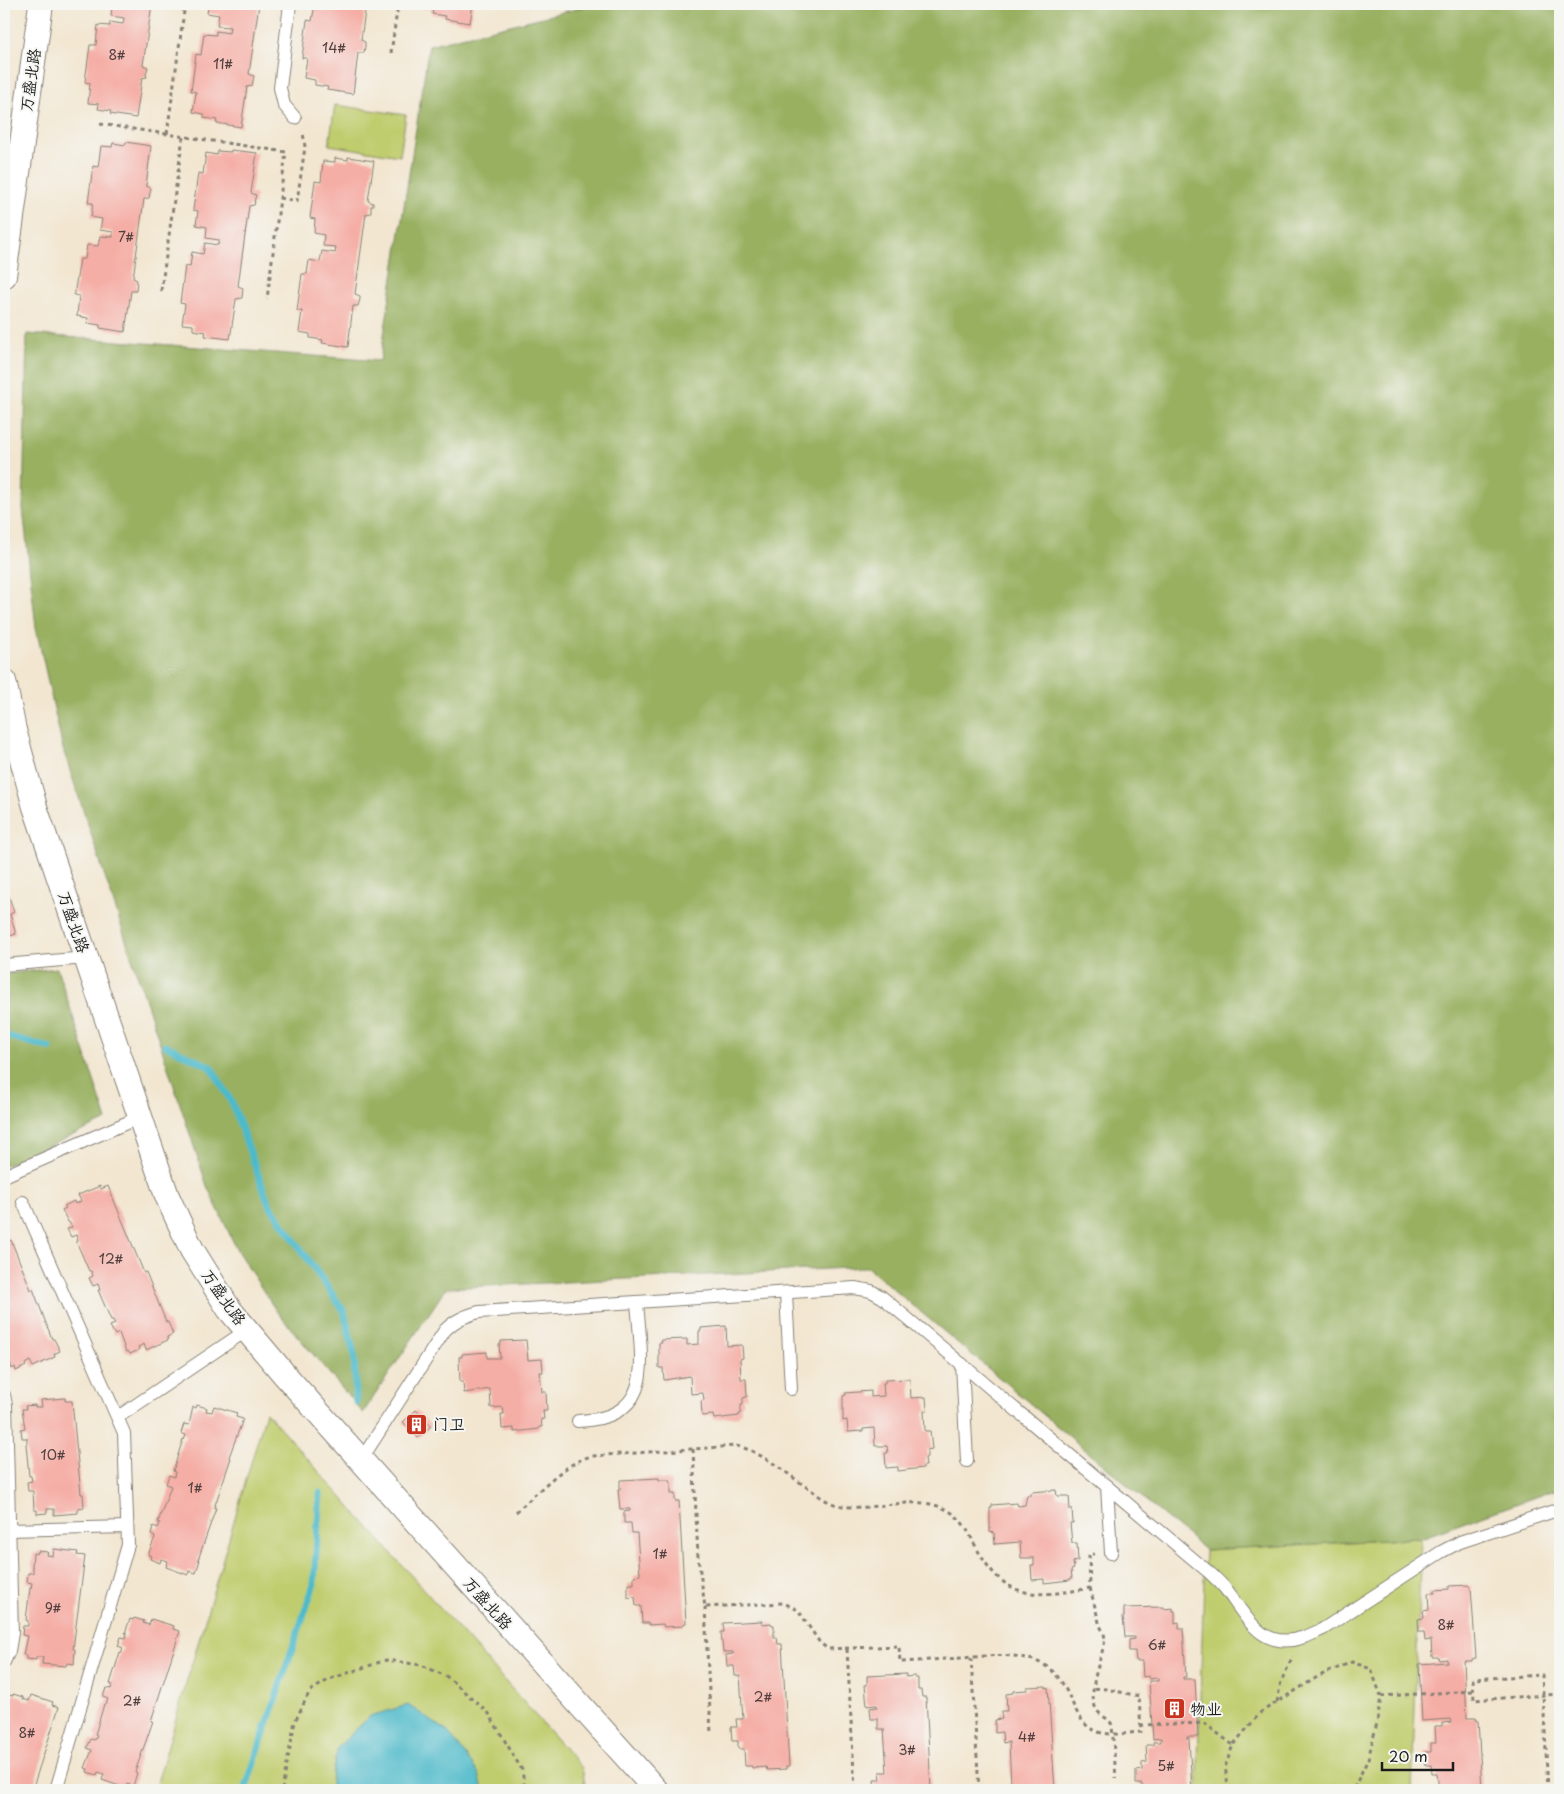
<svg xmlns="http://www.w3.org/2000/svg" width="1564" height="1794" font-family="'Playpen Sans','LXGW WenKai TC',sans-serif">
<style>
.green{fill:#c0cd6e;stroke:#6e7445}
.forest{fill:#98b061;stroke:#5a663e}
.water{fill:#4ebaca;stroke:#356b73}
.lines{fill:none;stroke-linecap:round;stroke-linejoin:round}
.stream{stroke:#4ebaca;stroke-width:7}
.building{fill:#f5aea6}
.lane-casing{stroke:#878176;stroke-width:14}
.street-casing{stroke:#878176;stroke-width:26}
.path{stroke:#878176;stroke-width:3;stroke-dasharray:4 4;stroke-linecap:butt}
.lane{stroke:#fff;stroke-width:12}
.street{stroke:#fff;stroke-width:24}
.labels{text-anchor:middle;stroke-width:4;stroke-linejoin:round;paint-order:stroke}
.number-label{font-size:14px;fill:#52403e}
.street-label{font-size:16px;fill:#1c1c1c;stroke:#f6f6f2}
.poi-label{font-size:16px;fill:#1c1c1c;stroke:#f6f6f2;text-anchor:start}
</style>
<rect width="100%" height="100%" fill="#f6f6f2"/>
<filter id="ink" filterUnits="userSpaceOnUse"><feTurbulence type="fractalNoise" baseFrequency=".02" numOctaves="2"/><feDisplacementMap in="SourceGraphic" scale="10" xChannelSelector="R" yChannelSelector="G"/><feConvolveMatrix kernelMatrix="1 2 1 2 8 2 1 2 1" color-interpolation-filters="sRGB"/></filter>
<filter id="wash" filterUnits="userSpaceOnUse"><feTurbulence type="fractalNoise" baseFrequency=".0096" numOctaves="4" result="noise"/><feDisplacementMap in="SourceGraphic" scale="20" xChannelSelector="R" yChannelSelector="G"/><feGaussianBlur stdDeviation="1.12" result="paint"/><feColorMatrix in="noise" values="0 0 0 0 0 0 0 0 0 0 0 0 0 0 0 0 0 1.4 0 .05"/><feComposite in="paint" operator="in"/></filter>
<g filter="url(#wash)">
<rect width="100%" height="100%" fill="#f2e6d0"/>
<g class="green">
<polygon points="335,105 406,115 400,156 329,145"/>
<polygon points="266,1412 582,1768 586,1790 155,1790"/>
<polygon points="1421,1538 1412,1790 1197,1790 1205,1550"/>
</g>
<g class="forest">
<polygon points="596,4 1560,4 1560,1488 1421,1538 1205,1550 867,1267 446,1288 363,1413 277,1312 238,1252 207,1186 63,749 36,628 23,508 27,334 380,361 429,45"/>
<polygon points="57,968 107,1120 4,1166 4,974"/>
</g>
<polygon class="water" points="408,1705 448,1732 479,1774 483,1790 331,1790 331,1778 338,1747 370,1716"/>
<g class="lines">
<g class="stream">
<polyline points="4,1035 50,1048"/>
<polyline points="165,1045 211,1067 232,1103 269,1204 344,1311 354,1354 356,1402"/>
<polyline points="245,1790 314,1584 320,1493"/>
</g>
</g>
<g id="blocks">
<g class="building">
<polygon points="106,4 152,4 143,65 148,67 146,74 147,77 142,78 136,118 110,114 111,111 98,109 99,104 88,103 90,83 85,82 90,45 96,45 98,25 110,26 110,22 123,24 124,18 111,16 112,6"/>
<polygon points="209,4 259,4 249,74 254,76 252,86 247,87 241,127 216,123 217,120 204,118 204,114 193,112 196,92 191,91 196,54 201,55 204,34 216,35 216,31 229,33 230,27 217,26 219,15 207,13"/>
<polygon points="315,4 366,4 361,40 365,42 365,46 364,53 358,53 353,94 327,90 328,87 315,85 315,80 304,78 307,58 302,58 307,20 312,21"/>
<polygon points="422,4 473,4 470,23 445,19 445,16 432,14 433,9 422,8"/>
<polygon points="126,142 151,146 146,186 151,188 149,198 144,199 133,278 137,280 136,291 131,291 125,332 100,328 100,325 87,323 88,318 77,316 79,296 74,295 80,259 85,259 87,245 98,246 100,236 113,237 113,232 100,230 102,219 91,217 93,203 88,203 93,166 98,167 101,146 112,147 113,143 125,145"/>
<polygon points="231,150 257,153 251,193 256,195 254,202 255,202 254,205 249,206 238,286 243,288 242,298 236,299 230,339 205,336 206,332 193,330 193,325 182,324 185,304 180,303 185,266 190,267 192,252 203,254 205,243 218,245 219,240 206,238 207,227 196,225 198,211 193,210 198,173 203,174 206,153 217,155 218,151 231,152"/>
<polygon points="348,157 374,161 368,201 373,203 373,206 371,206 371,213 366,214 355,294 360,296 360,299 358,306 353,306 348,347 322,343 323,340 310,338 310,334 299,332 302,311 297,311 302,274 307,274 309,260 320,262 322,251 335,253 336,247 323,246 324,235 314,233 315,219 310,218 315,181 321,182 323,161 335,162 335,158 348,160"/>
<polygon points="4,881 14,912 10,914 16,934 6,937 7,941 4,942"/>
<polygon points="100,1186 101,1189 108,1186 144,1273 146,1272 166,1322 168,1322 173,1334 167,1337 168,1340 146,1350 144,1344 138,1347 139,1350 130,1354 128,1351 126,1352 119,1333 115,1335 110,1326 115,1324 113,1320 111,1320 98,1290 100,1290 98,1284 93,1286 89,1278 93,1276 91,1271 89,1271 76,1241 78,1241 76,1235 71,1237 67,1229 72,1227 69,1222 68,1222 62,1210 66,1208 64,1206 74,1201 75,1204 81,1201 78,1195"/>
<polygon points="4,1228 9,1241 11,1240 31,1290 33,1289 52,1339 54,1339 60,1351 54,1354 55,1357 33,1367 30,1361 25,1364 26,1366 16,1371 15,1367 12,1369 6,1350 4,1351"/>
<polygon points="726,1326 727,1346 742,1345 743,1358 740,1359 741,1379 746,1379 747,1397 743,1398 743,1405 741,1405 741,1414 739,1414 739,1416 714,1419 713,1415 702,1416 701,1401 704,1400 703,1393 691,1394 690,1376 664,1380 663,1368 659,1368 659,1343 662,1343 661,1340 687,1339 687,1345 699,1344 699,1331 701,1331 701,1328"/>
<polygon points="526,1340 528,1360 542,1359 543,1372 540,1372 542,1392 546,1392 547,1411 543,1411 544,1419 541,1419 542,1427 539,1427 539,1429 514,1432 514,1428 502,1429 501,1414 504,1414 503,1407 491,1408 490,1389 464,1393 463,1382 460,1382 459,1357 462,1357 462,1354 487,1352 487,1358 500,1358 499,1344 501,1344 501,1341"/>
<polygon points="910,1379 911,1398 926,1397 927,1411 924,1411 925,1431 930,1431 932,1449 927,1450 927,1457 925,1458 926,1466 923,1466 923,1468 898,1471 898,1467 886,1468 885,1453 888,1453 887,1446 875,1446 874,1428 863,1429 863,1431 848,1432 847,1420 843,1421 843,1396 846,1395 845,1393 871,1391 871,1397 884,1396 883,1383 885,1383 885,1380"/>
<polygon points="65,1398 65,1401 72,1401 81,1494 83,1494 84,1508 78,1509 78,1513 54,1515 54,1509 47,1509 47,1513 37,1514 37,1510 34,1510 33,1491 28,1491 27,1482 32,1481 31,1476 29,1476 26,1444 27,1443 27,1438 22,1438 21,1429 25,1428 22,1409 26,1409 25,1406 35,1405 35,1407 42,1407 41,1400"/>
<polygon points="197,1405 207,1408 206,1411 212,1412 214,1406 237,1413 236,1417 243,1419 229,1457 231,1458 214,1508 216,1508 198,1560 200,1560 196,1573 189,1571 188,1575 166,1567 168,1561 161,1559 160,1563 150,1559 151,1556 148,1555 155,1537 151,1535 153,1526 158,1528 160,1523 158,1522 171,1486 166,1484 169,1475 174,1477 175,1472 173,1471 183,1439 184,1440 186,1435 181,1433 184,1424 189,1425 193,1407 196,1408"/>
<polygon points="416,1410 431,1426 418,1438 403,1422"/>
<polygon points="659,1478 659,1480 669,1480 669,1482 671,1482 671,1494 675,1494 675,1501 679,1501 686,1623 683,1624 683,1626 664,1627 663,1624 649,1625 649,1623 642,1623 641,1606 636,1606 635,1597 628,1598 628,1584 634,1584 634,1576 640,1575 637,1533 632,1533 631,1523 624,1523 624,1512 630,1511 630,1509 620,1509 618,1489 620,1489 620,1480"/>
<polygon points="1056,1490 1057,1496 1069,1496 1070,1510 1072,1509 1073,1523 1070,1523 1072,1543 1077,1543 1078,1561 1073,1562 1074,1569 1071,1570 1072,1578 1070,1578 1070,1580 1044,1583 1044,1579 1032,1580 1031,1565 1034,1565 1034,1558 1021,1558 1020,1542 995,1544 994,1533 990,1532 990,1508 992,1508 992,1505 1017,1503 1018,1506 1025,1505 1027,1495 1031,1495 1032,1492"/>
<polygon points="54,1549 78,1552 77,1555 85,1556 73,1649 75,1649 74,1664 67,1663 66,1666 42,1664 43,1657 36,1657 36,1660 26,1659 26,1655 23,1655 27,1636 22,1635 23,1626 28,1626 28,1621 26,1620 30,1588 31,1588 32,1583 27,1582 28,1573 33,1573 33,1567 32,1567 33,1553 37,1554 38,1551 48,1552 47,1555 53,1556"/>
<polygon points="1469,1585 1471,1587 1476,1658 1472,1659 1472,1661 1464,1661 1467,1718 1476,1718 1476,1720 1478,1720 1482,1790 1439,1790 1437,1773 1432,1773 1431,1765 1426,1765 1425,1752 1431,1752 1431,1743 1436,1743 1435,1726 1442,1726 1442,1723 1451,1722 1450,1719 1422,1721 1419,1664 1447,1662 1447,1659 1439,1660 1438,1657 1432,1657 1431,1640 1425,1641 1424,1632 1419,1632 1418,1619 1424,1618 1423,1611 1429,1610 1428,1593 1435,1593 1435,1590 1449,1589 1449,1586"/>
<polygon points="1164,1607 1164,1609 1173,1608 1173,1611 1175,1611 1175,1623 1179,1622 1179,1628 1183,1628 1186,1677 1183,1677 1183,1679 1195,1679 1198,1737 1187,1737 1187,1739 1189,1739 1192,1790 1143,1790 1142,1784 1136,1784 1136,1771 1142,1770 1142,1763 1147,1762 1146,1745 1153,1745 1153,1742 1161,1742 1161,1738 1153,1739 1149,1681 1158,1681 1158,1678 1149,1679 1149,1676 1143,1677 1142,1661 1136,1661 1135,1651 1129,1651 1129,1640 1135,1639 1135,1637 1125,1637 1123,1617 1124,1617 1124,1608"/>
<polygon points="134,1618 144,1621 143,1623 149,1625 151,1619 174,1626 173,1629 180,1631 151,1721 153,1721 135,1772 137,1773 133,1786 127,1784 125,1788 102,1780 104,1774 98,1772 97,1775 87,1772 88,1769 85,1768 92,1750 87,1748 91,1739 95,1740 97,1736 95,1735 104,1704 106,1704 108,1699 103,1697 106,1688 111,1689 112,1684 110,1684 120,1652 121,1653 123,1648 118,1646 121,1637 126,1638 127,1633 125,1633 130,1619 133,1620"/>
<polygon points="762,1621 762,1624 771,1623 772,1625 774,1625 774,1637 777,1637 778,1644 782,1644 789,1766 786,1766 786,1769 767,1770 766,1767 752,1768 752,1766 745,1766 744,1749 738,1749 738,1741 732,1741 731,1727 737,1727 736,1719 743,1719 740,1676 735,1676 734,1666 727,1666 726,1655 733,1654 733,1652 723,1652 721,1632 724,1632 723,1623"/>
<polygon points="906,1674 906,1677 915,1676 915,1678 918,1678 918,1690 921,1690 922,1697 926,1697 931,1790 875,1790 874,1780 881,1780 880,1772 887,1772 884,1729 878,1729 878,1719 871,1719 870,1708 877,1707 877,1705 867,1706 865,1685 867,1685 867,1676"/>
<polygon points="1046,1686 1046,1688 1048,1687 1055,1790 1005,1790 1005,1785 1011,1785 1009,1742 1003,1743 1002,1732 995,1733 995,1720 1002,1719 1001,1711 1007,1711 1006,1694 1013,1693 1013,1691 1027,1690 1027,1687"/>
<polygon points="13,1694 23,1697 23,1699 29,1701 31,1695 53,1702 52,1705 59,1707 32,1790 4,1790 4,1714 5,1714 7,1709 5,1708 9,1695 13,1696"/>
</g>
</g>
</g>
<g filter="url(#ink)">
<use href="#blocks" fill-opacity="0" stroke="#878176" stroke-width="1"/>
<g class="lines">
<defs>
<g id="lane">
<polyline points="290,4 280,88 284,105 295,118"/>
<polyline points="4,965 86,958"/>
<polyline points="4,1176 140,1117"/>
<polyline points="23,1202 124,1433 128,1545 56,1790"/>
<polyline points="786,1293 791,1389"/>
<polyline points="962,1364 967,1461"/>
<polyline points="4,1395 6,1405 12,1633 9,1651 4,1662"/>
<polyline points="118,1417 247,1330"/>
<path d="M 578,1421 C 657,1418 641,1360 637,1302"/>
<path d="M 361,1460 L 445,1330 C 455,1320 465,1316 479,1312 L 855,1288 L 871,1291 L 882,1297 L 1211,1574 C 1217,1580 1223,1585 1227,1591 C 1247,1618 1262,1650 1301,1638 C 1309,1636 1316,1632 1323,1629 L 1441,1552 L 1460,1542 L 1560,1509"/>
<polyline points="1107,1486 1111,1553"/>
<polyline points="9,1530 127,1527"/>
</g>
<g id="street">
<polyline points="4,276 41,4"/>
<polyline points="4,681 14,730 35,807 167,1196 192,1250 229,1309 284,1374 656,1790"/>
</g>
</defs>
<use href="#lane" class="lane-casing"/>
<use href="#street" class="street-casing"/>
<g class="path">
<polyline points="391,53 398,4"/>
<polyline points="100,124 286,152 267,299"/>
<polyline points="167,134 185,4"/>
<polyline points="280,198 297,201 305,147 303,132"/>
<polyline points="161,291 183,137"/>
<path d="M 693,1449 L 698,1557 L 705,1607 L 784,1603 L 798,1610 L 820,1643 L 828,1649 L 899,1646 L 900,1662 C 920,1661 941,1659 961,1658 C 989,1656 1019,1651 1044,1665 C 1073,1681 1070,1723 1098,1732 C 1111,1736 1127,1733 1141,1732 L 1139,1696 L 1106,1689 L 1093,1688"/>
<path d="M 516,1512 C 538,1493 563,1463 592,1456 L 736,1446 C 760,1450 791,1477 811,1490 C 819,1496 828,1503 838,1505 C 873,1514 914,1492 947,1510 C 962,1518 968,1531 975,1545 C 1004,1601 1034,1598 1090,1588 L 1089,1554 L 1094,1554"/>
<path d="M 1090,1588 L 1100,1626 L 1104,1633 L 1105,1640 C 1101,1661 1087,1689 1096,1709 C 1100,1716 1109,1718 1112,1725 L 1116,1778"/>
<polyline points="705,1607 711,1734"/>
<polyline points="847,1649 855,1790"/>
<polyline points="971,1658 979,1790"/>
<polyline points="1381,1696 1474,1691"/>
<polyline points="1277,1702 1281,1681 1293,1657"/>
<polyline points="1140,1725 1204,1723 1233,1745"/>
<polyline points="282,1790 295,1721 310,1691 330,1679 386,1660 421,1665 446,1676 488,1712 522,1770 525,1790"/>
<polyline points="1229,1790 1225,1767 1233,1745 1261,1712 1319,1676 1352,1662 1371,1669 1381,1696 1377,1723 1368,1759 1353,1790"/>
<polyline points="1548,1790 1542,1675 1473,1679 1474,1700 1560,1694"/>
</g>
<use href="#lane" class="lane"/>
<use href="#street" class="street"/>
</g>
</g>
<defs>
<symbol id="building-square" viewBox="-11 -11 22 22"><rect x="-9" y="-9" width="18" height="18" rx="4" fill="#c8321e" stroke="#f6f6f2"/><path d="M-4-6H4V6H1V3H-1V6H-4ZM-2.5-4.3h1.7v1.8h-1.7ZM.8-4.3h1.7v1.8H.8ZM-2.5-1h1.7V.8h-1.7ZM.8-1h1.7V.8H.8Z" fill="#fff"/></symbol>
</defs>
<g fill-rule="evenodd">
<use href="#building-square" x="404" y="1412" width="25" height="25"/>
<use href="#building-square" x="1162" y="1696" width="25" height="25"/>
</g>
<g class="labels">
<g class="number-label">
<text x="334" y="53">14#</text>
<text x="117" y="60">8#</text>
<text x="223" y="69">11#</text>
<text x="126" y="242">7#</text>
<text x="111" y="1264">12#</text>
<text x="53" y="1460">10#</text>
<text x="195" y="1493">1#</text>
<text x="660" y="1559">1#</text>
<text x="53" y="1613">9#</text>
<text x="1446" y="1630">8#</text>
<text x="1157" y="1650">6#</text>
<text x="763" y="1702">2#</text>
<text x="132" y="1706">2#</text>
<text x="27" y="1738">8#</text>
<text x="1027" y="1742">4#</text>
<text x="907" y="1755">3#</text>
<text x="1166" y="1771">5#</text>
</g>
<g class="street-label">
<text transform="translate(30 80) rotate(-82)" y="6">万盛北路</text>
<text transform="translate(74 922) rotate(71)" y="6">万盛北路</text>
<text transform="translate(224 1297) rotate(55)" y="6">万盛北路</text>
<text transform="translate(488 1603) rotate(48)" y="6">万盛北路</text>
</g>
<g class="poi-label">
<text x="433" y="1430">门卫</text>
<text x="1190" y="1715">物业</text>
</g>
</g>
<rect width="1564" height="1794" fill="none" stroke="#f6f6f2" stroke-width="20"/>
<path d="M1382 1762v8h71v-8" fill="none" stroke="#1c1c1c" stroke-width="2.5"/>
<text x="1389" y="1762" font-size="15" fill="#1c1c1c" stroke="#f6f6f2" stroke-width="4" paint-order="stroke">20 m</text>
</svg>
